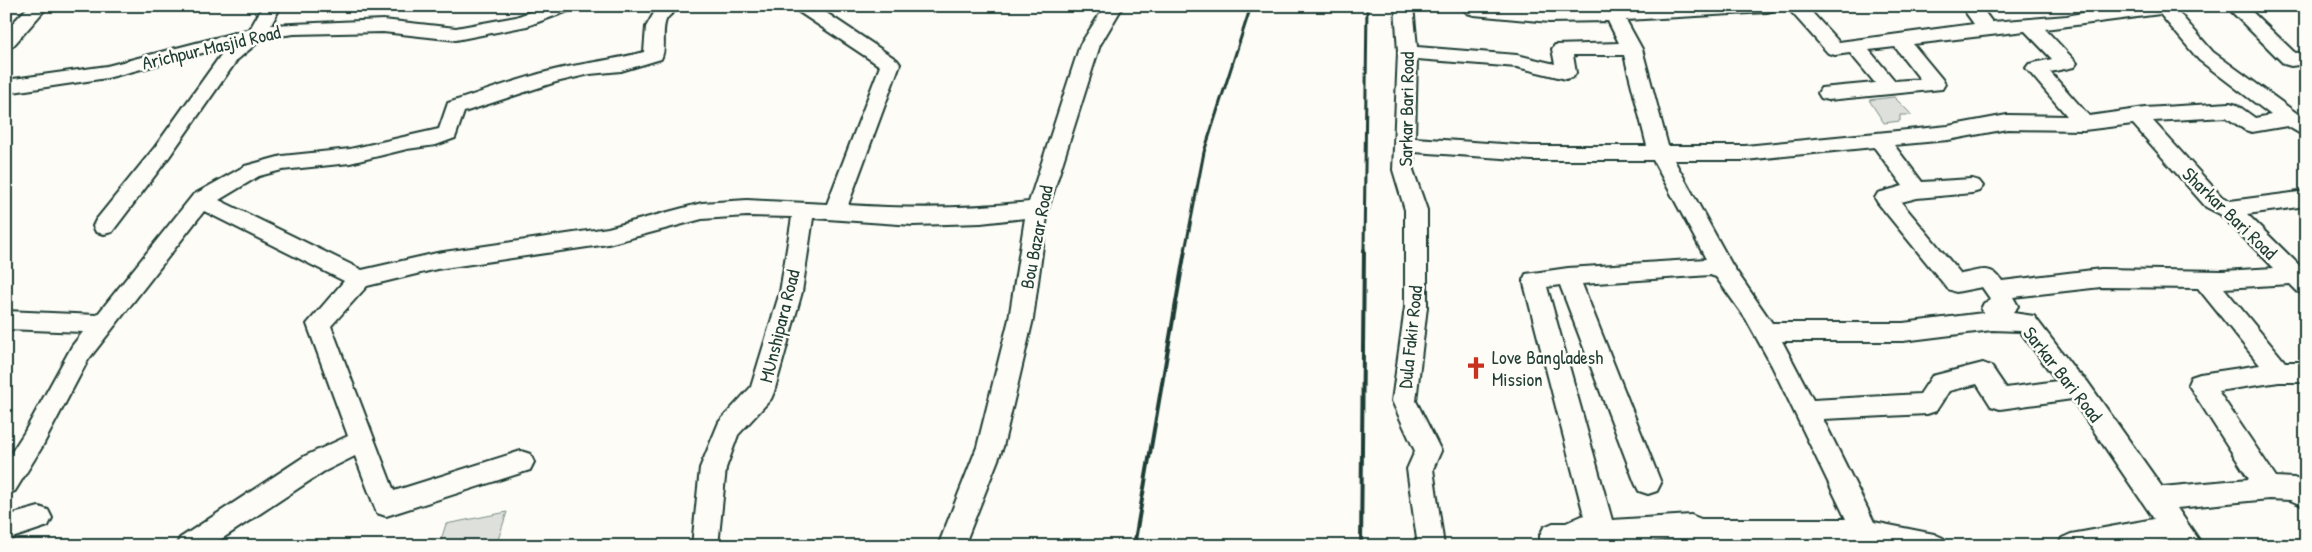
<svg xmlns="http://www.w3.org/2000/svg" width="2312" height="552" font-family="'Patrick Hand',sans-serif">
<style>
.green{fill:#dde0db;stroke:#7e8e88}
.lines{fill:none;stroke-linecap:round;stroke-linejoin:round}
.minor-casing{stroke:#1f3d34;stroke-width:4}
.minor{fill:#fdfcf7;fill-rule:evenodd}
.rail-far1{stroke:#1f3d34;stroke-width:3}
.rail{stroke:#1f3d34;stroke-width:4}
.labels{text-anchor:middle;stroke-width:5;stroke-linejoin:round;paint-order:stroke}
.street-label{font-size:19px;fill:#1f3d34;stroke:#fdfcf7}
.poi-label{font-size:19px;fill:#1f3d34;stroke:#fdfcf7;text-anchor:start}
</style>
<rect width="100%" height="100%" fill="#fdfcf7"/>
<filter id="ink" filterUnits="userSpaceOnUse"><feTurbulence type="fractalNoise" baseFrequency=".02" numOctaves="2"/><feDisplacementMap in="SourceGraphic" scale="10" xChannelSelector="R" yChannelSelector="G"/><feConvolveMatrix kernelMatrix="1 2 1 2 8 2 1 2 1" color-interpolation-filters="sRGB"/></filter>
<g filter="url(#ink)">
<g class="green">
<polygon points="1894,97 1912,115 1900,115 1900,121 1884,123 1869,100"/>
<polygon points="507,512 496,546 439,546 446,524"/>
</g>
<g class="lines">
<defs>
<g id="minor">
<polygon points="29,6 48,6 13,46 6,48 6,30"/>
<polygon points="263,6 281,6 271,25 383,20 456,28 516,17 546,6 573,6 571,10 527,26 456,40 383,32 294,34 263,38 237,60 169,157 112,232 104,234 96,232 93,226 96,220 155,147 223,52 229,46 107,78 6,93 6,80 107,66 250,29"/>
<path d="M 658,6 L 680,6 C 676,12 669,14 666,20 C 661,33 667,49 661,59 L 621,71 L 590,74 L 556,82 L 464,112 L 455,138 L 436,145 L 407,149 L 350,163 L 282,170 L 259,176 L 219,200 L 362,270 L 437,253 L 608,228 L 702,203 L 747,200 L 827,204 L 880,66 L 796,10 L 794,6 L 816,6 L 897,60 L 900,64 L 848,205 C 910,209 967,209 1029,202 L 1080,45 L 1105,6 L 1123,6 L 1100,45 L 1048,209 L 1033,319 L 1003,447 L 964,546 L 938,546 L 977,447 L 1009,319 L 1025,218 L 981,223 L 913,225 L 813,218 L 802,292 L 774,392 L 771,399 L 738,435 L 726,468 L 718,546 L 692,546 L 700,468 L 719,422 L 751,387 L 780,292 L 792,217 L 747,216 L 702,219 L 608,244 L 437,269 L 367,286 L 331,326 L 394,491 L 521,451 L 530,454 L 534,462 L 530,470 L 386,516 L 377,513 L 355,456 L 323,472 L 211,546 L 176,546 L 180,538 L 305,456 L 348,436 L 307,324 L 344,281 L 204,211 L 88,360 L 42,447 L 15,491 L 6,494 L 6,461 L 24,433 L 72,346 L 83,332 L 6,329 L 6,311 L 97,315 L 193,195 L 245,166 L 282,156 L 350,149 L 439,129 L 448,103 C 483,92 518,79 554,70 C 584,63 615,60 644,52 L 646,27 Z"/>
<path d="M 1395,6 L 1413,6 L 1417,47 L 1517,55 L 1555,64 L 1552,49 L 1555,45 L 1619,43 L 1608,21 L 1549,22 L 1474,15 L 1467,13 L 1461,6 L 1506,6 L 1549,10 L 1665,6 L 1776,6 L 1774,10 L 1767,12 L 1626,20 L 1642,49 L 1668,146 L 1745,146 L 1948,126 L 2007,115 L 2067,116 L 2026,68 L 2029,64 L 2052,59 L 2025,31 L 1913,44 L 1942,79 L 1945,84 L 1942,89 L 1828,100 L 1821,98 L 1818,93 L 1821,88 L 1875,83 L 1850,53 L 1835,55 L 1828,53 L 1786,6 L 1806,6 L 1839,42 L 1974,24 L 1961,6 L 1980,6 L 1992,22 L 2067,16 L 2097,10 L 2142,6 L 2173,6 L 2213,52 L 2306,120 L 2306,137 L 2287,126 L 2252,132 L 2245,130 L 2226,117 L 2153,121 L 2222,197 L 2230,201 L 2299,192 L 2306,194 L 2306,206 L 2247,214 L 2301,267 L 2306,267 L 2306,295 L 2298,292 L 2290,284 L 2224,288 L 2285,362 L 2306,362 L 2306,382 L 2279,382 L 2218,391 L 2276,477 L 2294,478 L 2306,483 L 2306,507 L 2290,500 L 2269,499 L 2177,508 L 2203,546 L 2174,546 L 2169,540 L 2132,546 L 2058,546 L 2062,538 L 2071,534 L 2154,519 L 2072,399 L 2000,409 L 1991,406 L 1977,384 L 1949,391 L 1936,411 L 1927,414 L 1823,419 L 1874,522 L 1934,534 L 1943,538 L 1947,546 L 1878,546 L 1817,542 L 1696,543 L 1686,539 L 1540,546 L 1540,535 L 1544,527 L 1553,523 L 1566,523 L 1584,515 L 1523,280 L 1526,274 L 1568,268 L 1706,259 L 1653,160 L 1531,160 L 1414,152 L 1413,170 L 1427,210 L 1427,307 L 1416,401 L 1441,451 L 1433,469 L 1444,546 L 1418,546 L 1407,469 L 1415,451 L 1392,401 L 1405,307 L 1405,210 L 1393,170 L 1398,52 ZM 2160,14 L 2199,60 L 2271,115 L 2255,118 L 2237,105 L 2230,103 L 2145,108 L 2089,116 L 2050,72 L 2074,67 L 2077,63 L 2045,29 ZM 1895,47 L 1920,79 L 1895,81 L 1869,50 ZM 1573,55 L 1624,55 L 1647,146 L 1531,146 L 1415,138 L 1417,59 L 1517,67 L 1566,79 L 1573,77 L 1576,73 ZM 2133,124 L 2206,207 L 2220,214 L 2274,268 L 2223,271 L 2101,269 L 2002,281 C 1991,264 1979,271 1961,274 L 1901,202 L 1917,198 L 1972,193 L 1979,191 L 1983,186 L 1979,181 L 1972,179 L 1922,182 L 1894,145 L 1948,140 L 2007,129 L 2084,130 ZM 1874,147 L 1903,186 L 1878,193 L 1875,198 L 1878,203 L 1948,289 L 1956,292 L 1982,287 L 1991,300 L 1984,303 L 1981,309 L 1983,313 L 1903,323 L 1772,323 L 1732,265 L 1674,160 L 1745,160 ZM 1710,275 L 1716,277 L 1746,319 L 1772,366 L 1846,519 L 1701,519 L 1691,515 L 1612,520 L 1547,287 L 1560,285 L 1635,483 L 1639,491 L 1648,494 L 1657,491 L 1661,483 L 1582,284 ZM 2101,287 L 2198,288 L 2260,365 L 2200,374 L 2191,377 L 2188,384 L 2249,479 L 2162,487 L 2087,381 L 2076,371 L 2034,316 L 2013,313 L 2018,306 L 2013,297 ZM 1992,330 L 2020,331 L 2057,381 L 2006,388 L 1991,366 L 1983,363 L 1932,376 L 1920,394 L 1813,400 L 1782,341 L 1903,341 Z"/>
<polygon points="2226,6 2246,6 2295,53 2306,52 2306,64 2291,66 2284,64"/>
<polygon points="39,507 48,510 52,518 48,526 6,540 6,516"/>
</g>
</defs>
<use href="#minor" class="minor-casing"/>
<use href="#minor" class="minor"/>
<g class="rail-far1">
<polyline points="1185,251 1204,152 1251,6"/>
<polyline points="1364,251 1367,6"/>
</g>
<g class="rail">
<polyline points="1134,546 1185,250"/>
<polyline points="1361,546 1364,250"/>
</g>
</g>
</g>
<defs>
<symbol id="church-bare" viewBox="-9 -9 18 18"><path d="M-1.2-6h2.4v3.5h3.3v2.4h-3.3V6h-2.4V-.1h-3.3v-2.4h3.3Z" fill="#c8321e" stroke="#fdfcf7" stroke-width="2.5" paint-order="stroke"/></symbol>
</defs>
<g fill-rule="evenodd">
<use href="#church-bare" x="1460" y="352" width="32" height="32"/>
</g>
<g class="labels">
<g class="street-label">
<text transform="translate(211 47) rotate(-13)" y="7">Arichpur Masjid Road</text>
<text transform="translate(1406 109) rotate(-89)" y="7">Sarkar Bari Road</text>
<text transform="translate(2230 213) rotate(44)" y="7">Sharkar Bari Road</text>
<text transform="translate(1036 237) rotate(-79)" y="7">Bou Bazar Road</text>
<text transform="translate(779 326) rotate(-76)" y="7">MUnshipara Road</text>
<text transform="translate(1410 337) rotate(-84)" y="7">Dula Fakir Road</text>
<text transform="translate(2063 374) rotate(52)" y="7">Sarkar Bari Road</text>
</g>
<g class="poi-label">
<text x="1492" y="364">Love Bangladesh<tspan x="1492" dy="22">Mission</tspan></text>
</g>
</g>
<rect width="2312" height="552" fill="none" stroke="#fdfcf7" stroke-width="25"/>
<rect x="12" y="12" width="2287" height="527" fill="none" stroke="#1f3d34" stroke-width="2" filter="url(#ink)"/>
</svg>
